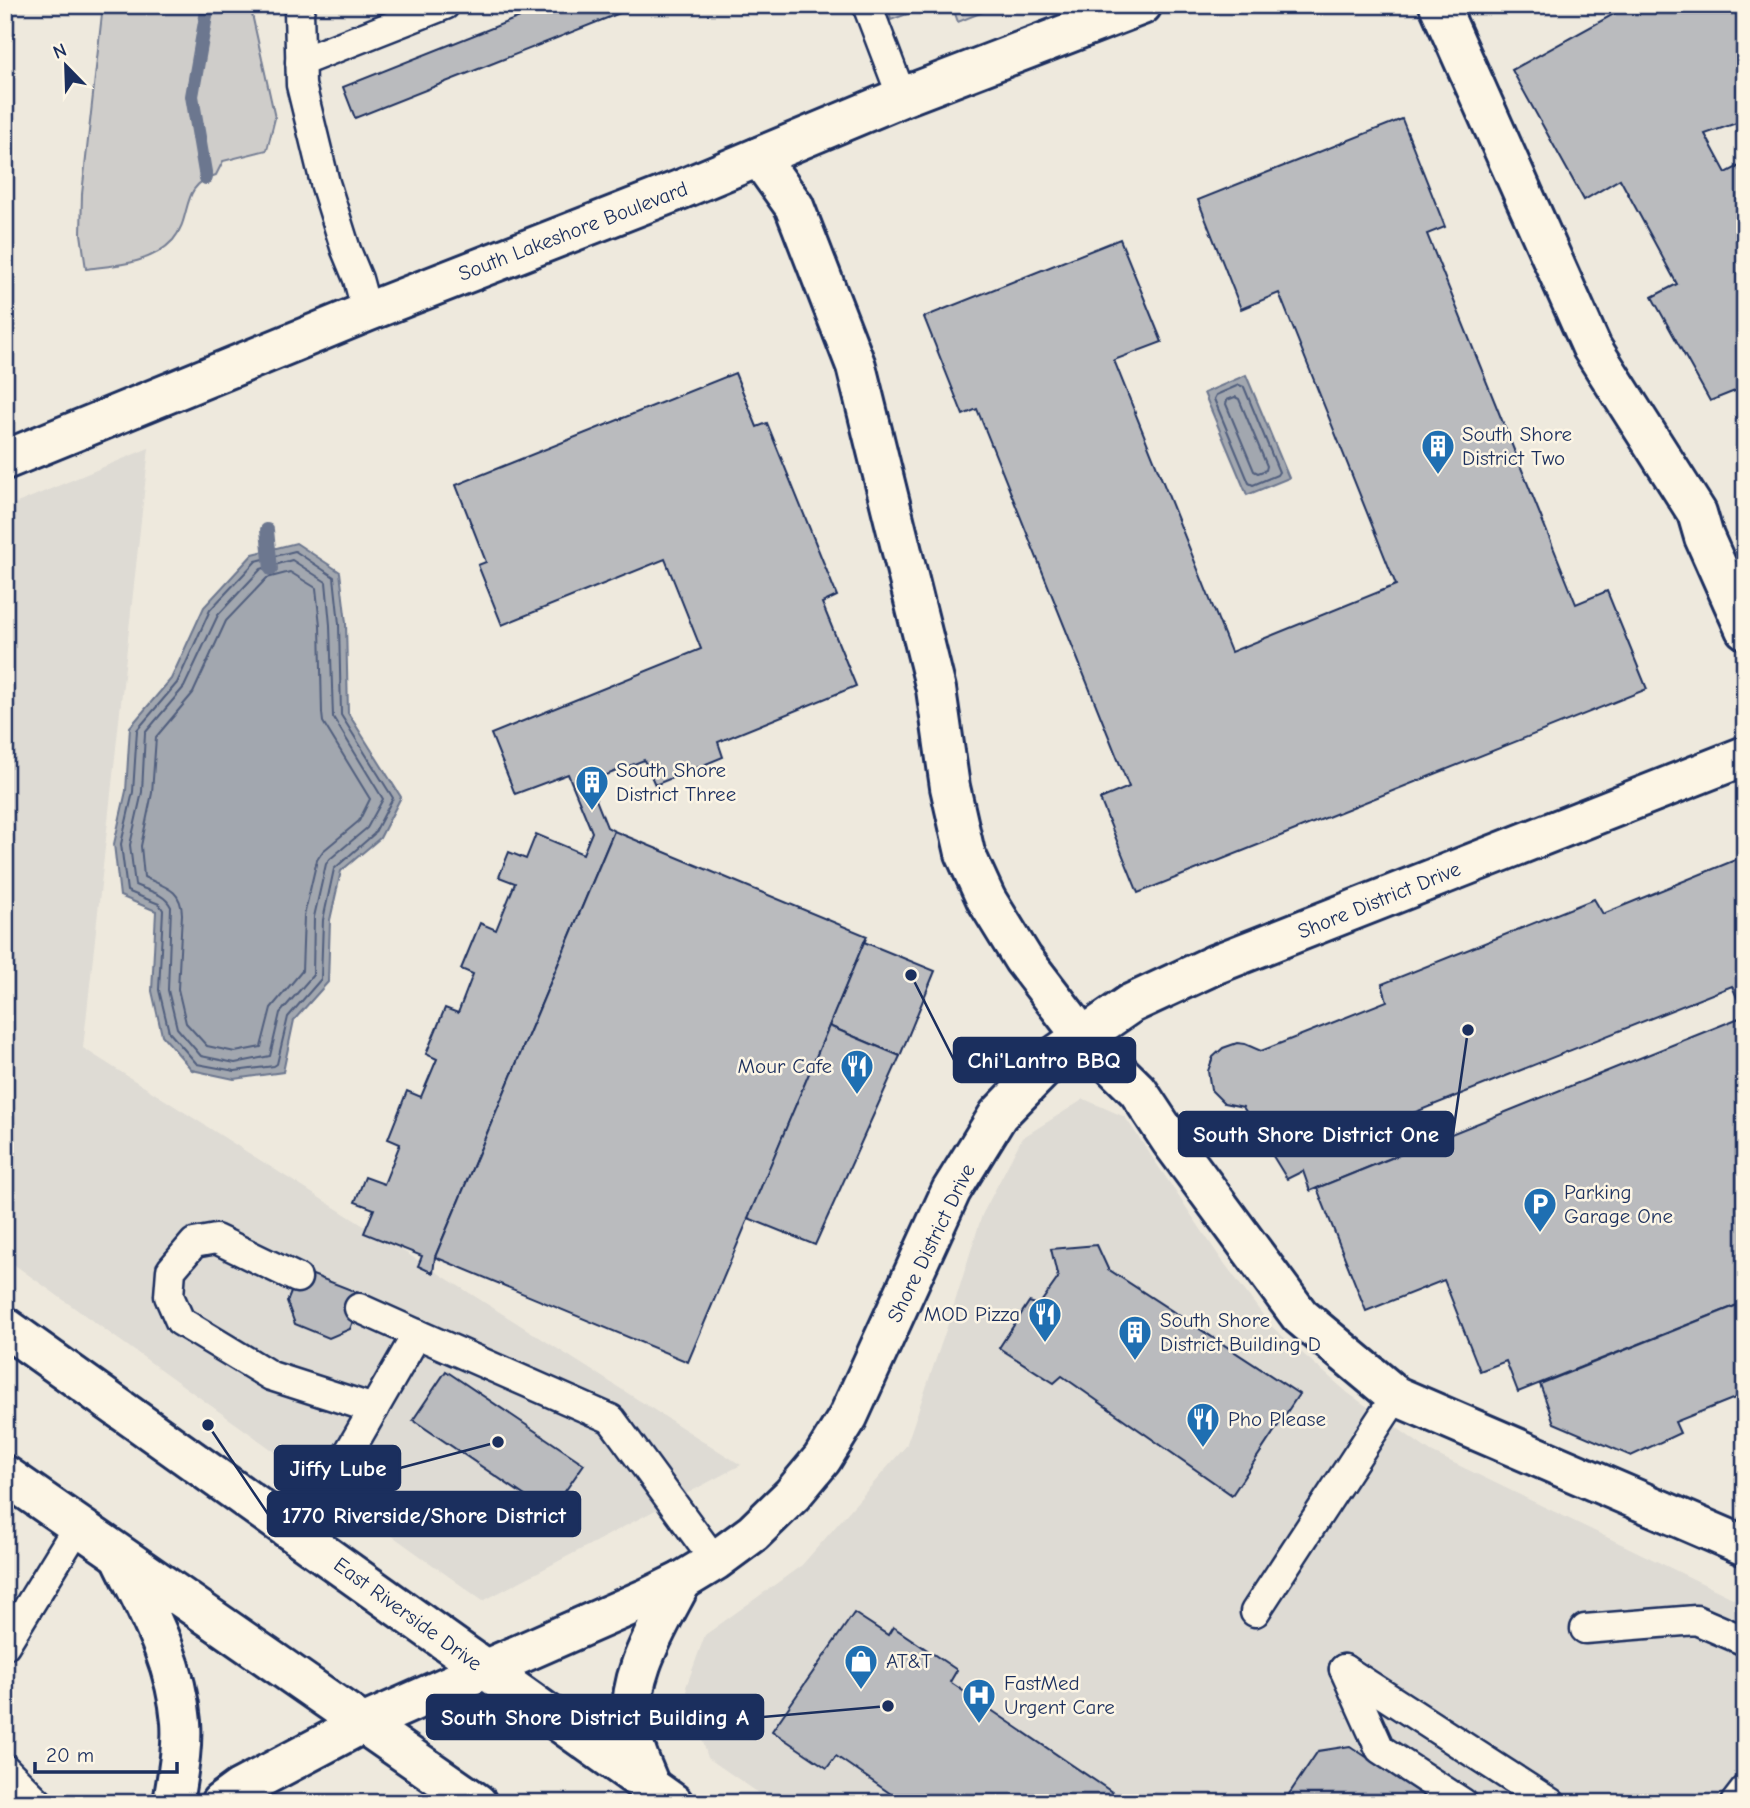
<svg xmlns="http://www.w3.org/2000/svg" width="1750" height="1808" font-family="'Comic Neue',sans-serif">
<style>
.built{fill:#dedbd4}
.green{fill:#cfcdca;stroke:#757e94;stroke-width:2}
.water{fill:#a2a7af;stroke:#6c778f;stroke-width:2}
.lines{fill:none;stroke-linecap:round;stroke-linejoin:round}
.shore{stroke:#515f7e;stroke-width:2}
.stream{stroke:#6c778f;stroke-width:14}
.building{fill:#babbbe;stroke:#1b2f5e;stroke-width:2}
.service-casing{stroke:#1b2f5e;stroke-width:33}
.minor-casing{stroke:#1b2f5e;stroke-width:44}
.tertiary-casing{stroke:#1b2f5e;stroke-width:44}
.secondary-casing{stroke:#1b2f5e;stroke-width:44}
.primary-casing{stroke:#1b2f5e;stroke-width:44}
.service{stroke:#fcf5e5;stroke-width:28}
.minor{stroke:#fcf5e5;stroke-width:38}
.tertiary{stroke:#fcf5e5;stroke-width:38}
.secondary{stroke:#fcf5e5;stroke-width:38}
.primary{stroke:#fcf5e5;stroke-width:38}
.labels{text-anchor:middle;stroke-width:5;stroke-linejoin:round;paint-order:stroke}
.street-label{font-size:21px;fill:#1b2f5e;stroke:#fcf5e5}
.poi-label{font-size:21px;fill:#1b2f5e;stroke:#fcf5e5;text-anchor:start}
.leader{fill:none;stroke:#1b2f5e;stroke-width:2.5}
.callout-dot{fill:#1b2f5e;stroke:#fcf5e5;stroke-width:2.5}
.callout{fill:#1b2f5e;stroke:#1b2f5e;stroke-width:2.5}
.callout-label{font-size:23px;text-anchor:middle;font-weight:bold;fill:#fff}
</style>
<rect width="100%" height="100%" fill="#eee9dd"/>
<filter id="ink" filterUnits="userSpaceOnUse"><feTurbulence type="fractalNoise" baseFrequency=".0143" numOctaves="2"/><feDisplacementMap in="SourceGraphic" scale="14" xChannelSelector="R" yChannelSelector="G"/><feConvolveMatrix kernelMatrix="1 2 1 2 8 2 1 2 1" color-interpolation-filters="sRGB"/></filter>
<g filter="url(#ink)">
<g class="built">
<polygon points="149,448 83,1048 741,1465 483,1601 5,1258 5,508"/>
<polygon points="1084,1099 1125,1117 1219,1256 1271,1326 1348,1393 1431,1452 1745,1604 1745,1803 773,1803 708,1758 686,1687 705,1635 802,1565 906,1446 949,1321 982,1215 1022,1138"/>
</g>
<g class="green">
<path d="M 103,5 L 250,5 L 275,118 L 267,150 L 223,161 L 216,175 C 179,185 193,217 173,240 C 151,264 116,265 86,269 L 81,234 L 82,194 Z"/>
<polygon points="890,5 931,5 891,20 889,12"/>
<polygon points="952,5 1000,5 958,22"/>
</g>
<g class="water">
<polygon points="1246,375 1289,478 1247,495 1204,393"/>
<polygon points="296,543 340,572 346,623 348,713 401,797 380,838 341,871 330,920 328,982 294,1020 283,1072 234,1079 192,1070 162,1035 152,991 156,911 120,896 114,844 126,791 130,727 171,679 204,607 253,554"/>
</g>
<g class="lines">
<g class="shore">
<polygon points="1239,385 1244,387 1279,472 1277,475 1253,485 1249,483 1214,399 1216,395"/>
<polygon points="1235,397 1239,399 1267,466 1266,470 1258,473 1254,471 1226,404 1227,400"/>
<polygon points="295,551 334,577 339,624 341,715 393,798 374,834 334,869 323,920 321,979 288,1017 277,1064 274,1066 235,1071 197,1064 169,1032 159,990 163,910 159,904 127,891 121,844 133,792 137,730 177,683 210,610 256,561"/>
<path d="M 292,560 L 326,582 L 330,625 L 333,717 L 383,799 L 367,828 L 330,859 L 326,864 L 314,917 L 313,975 L 280,1013 L 270,1056 L 235,1063 L 201,1056 L 177,1028 L 168,990 L 171,907 C 164,893 148,891 135,885 L 130,845 L 142,792 L 145,733 L 184,687 L 218,615 L 261,569 Z"/>
<path d="M 290,572 L 316,588 L 320,625 L 322,713 L 323,722 L 370,799 L 359,821 L 323,851 L 317,860 L 304,916 L 302,971 L 271,1008 L 261,1047 L 235,1052 L 207,1046 L 186,1023 L 178,989 L 182,914 C 181,888 164,887 144,877 L 141,846 L 152,793 L 156,737 L 193,693 L 226,621 L 267,578 Z"/>
</g>
<g class="stream">
<polyline points="206,178 192,96 208,5"/>
<polyline points="267,530 271,569"/>
</g>
</g>
<g class="building">
<polygon points="550,5 640,5 355,118 343,87"/>
<polygon points="1630,5 1745,5 1745,120 1705,134 1726,173 1741,165 1745,172 1745,387 1710,401 1652,297 1677,284 1620,179 1584,200 1512,70"/>
<polygon points="1402,119 1445,227 1427,234 1576,604 1607,591 1647,689 1138,893 1100,799 1129,787 977,409 963,415 924,317 1120,239 1162,342 1114,360 1231,652 1396,585 1279,293 1241,309 1198,200"/>
<polygon points="735,373 757,427 767,423 837,596 822,603 856,686 718,742 723,757 655,785 644,760 589,782 607,827 614,831 435,1257 433,1273 418,1266 422,1256 364,1233 374,1209 355,1202 365,1177 384,1184 400,1144 388,1139 407,1091 421,1097 437,1059 426,1054 445,1008 458,1013 473,974 461,969 480,923 496,930 515,883 499,877 509,852 526,859 536,834 583,854 592,832 568,774 515,794 491,734 701,649 665,559 502,625 478,565 486,562 456,485"/>
<polygon points="614,831 867,936 688,1362 435,1257"/>
<polygon points="1745,856 1745,1016 1732,986 1383,1125 1396,1156 1310,1191 1303,1171 1287,1179 1243,1107 1224,1103 1211,1090 1208,1071 1213,1057 1223,1048 1237,1043 1245,1044 1261,1051 1387,1001 1382,984 1594,899 1603,914"/>
<polygon points="864,942 935,971 900,1056 829,1026"/>
<polygon points="1744,1016 1745,1302 1518,1392 1506,1361 1480,1371 1444,1280 1366,1311 1317,1188"/>
<polygon points="829,1026 900,1056 815,1245 748,1218"/>
<polygon points="1097,1245 1108,1269 1299,1394 1232,1495 1062,1376 1054,1383 999,1348 1029,1302 1039,1305 1058,1278 1051,1249"/>
<polygon points="300,1270 364,1295 350,1329 329,1338 295,1324 287,1302"/>
<polygon points="1745,1302 1745,1394 1675,1422 1680,1433 1631,1456 1554,1423 1540,1384"/>
<polygon points="446,1371 584,1464 550,1513 413,1420"/>
<polygon points="854,1613 888,1635 893,1627 957,1670 950,1682 1128,1803 904,1803 836,1756 827,1768 772,1731"/>
<polygon points="1350,1746 1435,1803 1283,1803 1318,1751"/>
</g>
<g class="lines">
<defs>
<g id="service">
<polyline points="301,5 299,11 301,85 325,183 346,250 358,279 367,312"/>
<polyline points="867,5 902,97"/>
<polyline points="300,62 445,5"/>
<polyline points="297,1278 216,1239 194,1243 171,1270 169,1296 180,1321 271,1376 374,1409"/>
<polyline points="359,1308 417,1334"/>
<polyline points="300,1537 417,1334 611,1419 715,1561"/>
<polyline points="1255,1612 1396,1396"/>
<polyline points="1585,1629 1696,1620 1745,1641"/>
<polyline points="5,1645 78,1526"/>
<polyline points="1344,1669 1551,1803"/>
<polyline points="1344,1669 1380,1749 1463,1803"/>
<polyline points="5,1769 39,1803"/>
<polyline points="1735,1803 1745,1790"/>
</g>
<g id="minor">
<polyline points="1439,5 1592,348 1697,513 1704,537 1745,629"/>
<polyline points="759,157 794,206 856,366 936,689 950,787 965,853 986,899 1023,959 1082,1036 1138,1091 1171,1141 1300,1316 1396,1396 1745,1546"/>
<polyline points="486,1669 645,1599 682,1581 715,1561 753,1533 792,1495 822,1459 848,1417 951,1191 998,1115 1059,1053 1130,1004 1216,964 1745,756"/>
</g>
<polyline id="tertiary" points="220,1803 239,1789 362,1724 486,1669"/>
<polyline id="secondary" points="5,460 367,312 682,189 902,97 1142,5"/>
<g id="primary">
<polyline points="5,1327 673,1803"/>
<polyline points="5,1475 477,1803"/>
<path d="M 123,1561 C 149,1614 176,1662 181,1722 C 183,1749 177,1777 173,1803"/>
<path d="M 650,1786 C 644,1770 634,1751 632,1734 C 626,1675 656,1631 682,1581"/>
</g>
</defs>
<use href="#service" class="service-casing"/>
<use href="#minor" class="minor-casing"/>
<use href="#tertiary" class="tertiary-casing"/>
<use href="#secondary" class="secondary-casing"/>
<use href="#primary" class="primary-casing"/>
<use href="#service" class="service"/>
<use href="#minor" class="minor"/>
<use href="#tertiary" class="tertiary"/>
<use href="#secondary" class="secondary"/>
<use href="#primary" class="primary"/>
</g>
</g>
<defs>
<symbol id="building-pin" viewBox="-11 -11 22 30"><path d="M0 17L-7.5 6A9.5 9.5 0 1 1 7.5 6Z" fill="#1f6fb2" stroke="#fcf5e5"/><path d="M-4-6H4V6H1V3H-1V6H-4ZM-2.5-4.3h1.7v1.8h-1.7ZM.8-4.3h1.7v1.8H.8ZM-2.5-1h1.7V.8h-1.7ZM.8-1h1.7V.8H.8Z" fill="#fff"/></symbol>
<symbol id="restaurant-pin" viewBox="-11 -11 22 30"><path d="M0 17L-7.5 6A9.5 9.5 0 1 1 7.5 6Z" fill="#1f6fb2" stroke="#fcf5e5"/><path d="M-5-6h1v4h1v-4h1v4h1v-4h1v5L-1.5 .5V6h-2V.5L-5-1ZM5-6V6H3V1.5H1.5Q1.5-4 5-6Z" fill="#fff"/></symbol>
<symbol id="parking-pin" viewBox="-11 -11 22 30"><path d="M0 17L-7.5 6A9.5 9.5 0 1 1 7.5 6Z" fill="#1f6fb2" stroke="#fcf5e5"/><path d="M-3.5-5.5H1a3.5 3.5 0 0 1 0 7H-1V5.5H-3.5ZM-1-3.4V-.6H.8a1.4 1.4 0 0 0 0-2.8Z" fill="#fff"/></symbol>
<symbol id="shop-pin" viewBox="-11 -11 22 30"><path d="M0 17L-7.5 6A9.5 9.5 0 1 1 7.5 6Z" fill="#1f6fb2" stroke="#fcf5e5"/><path d="M-5-2.5h2.3a2.7 3.5 0 0 1 5.4 0H5L5.5 6h-11ZM-1.5-2.5h3a1.5 2.3 0 0 0-3 0Z" fill="#fff"/></symbol>
<symbol id="hospital-pin" viewBox="-11 -11 22 30"><path d="M0 17L-7.5 6A9.5 9.5 0 1 1 7.5 6Z" fill="#1f6fb2" stroke="#fcf5e5"/><path d="M-5-5h3v3.5h4V-5h3V5h-3V1.5h-4V5h-3Z" fill="#fff"/></symbol>
</defs>
<g fill-rule="evenodd">
<use href="#building-pin" x="1419" y="427" width="38" height="52"/>
<use href="#building-pin" x="573" y="763" width="38" height="52"/>
<use href="#restaurant-pin" x="838" y="1047" width="38" height="52"/>
<use href="#parking-pin" x="1521" y="1185" width="38" height="52"/>
<use href="#restaurant-pin" x="1026" y="1295" width="38" height="52"/>
<use href="#building-pin" x="1116" y="1313" width="38" height="52"/>
<use href="#restaurant-pin" x="1184" y="1400" width="38" height="52"/>
<use href="#shop-pin" x="842" y="1642" width="38" height="52"/>
<use href="#hospital-pin" x="960" y="1676" width="38" height="52"/>
</g>
<g class="labels">
<g class="street-label">
<text transform="translate(573 231) rotate(-21)" y="7">South Lakeshore Boulevard</text>
<text transform="translate(1379 900) rotate(-22)" y="7">Shore District Drive</text>
<text transform="translate(931 1243) rotate(-64)" y="7">Shore District Drive</text>
<text transform="translate(408 1614) rotate(36)" y="7">East Riverside Drive</text>
</g>
<g class="poi-label">
<text x="1462" y="441">South Shore<tspan x="1462" dy="24">District Two</tspan></text>
<text x="616" y="777">South Shore<tspan x="616" dy="24">District Three</tspan></text>
<text x="832" y="1073" text-anchor="end">Mour Cafe</text>
<text x="1564" y="1199">Parking<tspan x="1564" dy="24">Garage One</tspan></text>
<text x="1020" y="1321" text-anchor="end">MOD Pizza</text>
<text x="1160" y="1327">South Shore<tspan x="1160" dy="24">District Building D</tspan></text>
<text x="1228" y="1426">Pho Please</text>
<text x="886" y="1668">AT&amp;T</text>
<text x="1004" y="1690">FastMed<tspan x="1004" dy="24">Urgent Care</tspan></text>
</g>
</g>
<path class="leader" d="M911 975L954 1060M1468 1030L1453 1134M498 1442L400 1468M208 1425L268 1514M888 1706L763 1717"/>
<g class="callout-dot">
<circle cx="911" cy="975" r="7"/>
<circle cx="1468" cy="1030" r="7"/>
<circle cx="498" cy="1442" r="7"/>
<circle cx="208" cy="1425" r="7"/>
<circle cx="888" cy="1706" r="7"/>
</g>
<g class="callout">
<rect x="954" y="1038" width="181" height="44" rx="7"/>
<rect x="1179" y="1112" width="274" height="44" rx="7"/>
<rect x="275" y="1446" width="125" height="44" rx="7"/>
<rect x="268" y="1492" width="312" height="44" rx="7"/>
<rect x="427" y="1695" width="336" height="44" rx="7"/>
</g>
<g class="callout-label">
<text x="1044" y="1068">Chi'Lantro BBQ</text>
<text x="1316" y="1142">South Shore District One</text>
<text x="338" y="1476">Jiffy Lube</text>
<text x="424" y="1523">1770 Riverside/Shore District</text>
<text x="595" y="1725">South Shore District Building A</text>
</g>
<rect width="1750" height="1808" fill="none" stroke="#fcf5e5" stroke-width="28"/>
<rect x="14" y="14" width="1722" height="1780" fill="none" stroke="#1b2f5e" stroke-width="2.5" filter="url(#ink)"/>
<g transform="translate(66 66) rotate(337)" stroke="#fcf5e5" stroke-width="5" paint-order="stroke">
<path d="M0-5L12 26L0 18L-12 26Z" fill="#1b2f5e"/>
<text y="-10" font-size="19" font-weight="bold" text-anchor="middle" fill="#1b2f5e">N</text>
</g>
<path d="M35 1762v10h142v-10" fill="none" stroke="#1b2f5e" stroke-width="3.5"/>
<text x="46" y="1762" font-size="21" fill="#1b2f5e" stroke="#fcf5e5" stroke-width="5" paint-order="stroke">20 m</text>
</svg>
